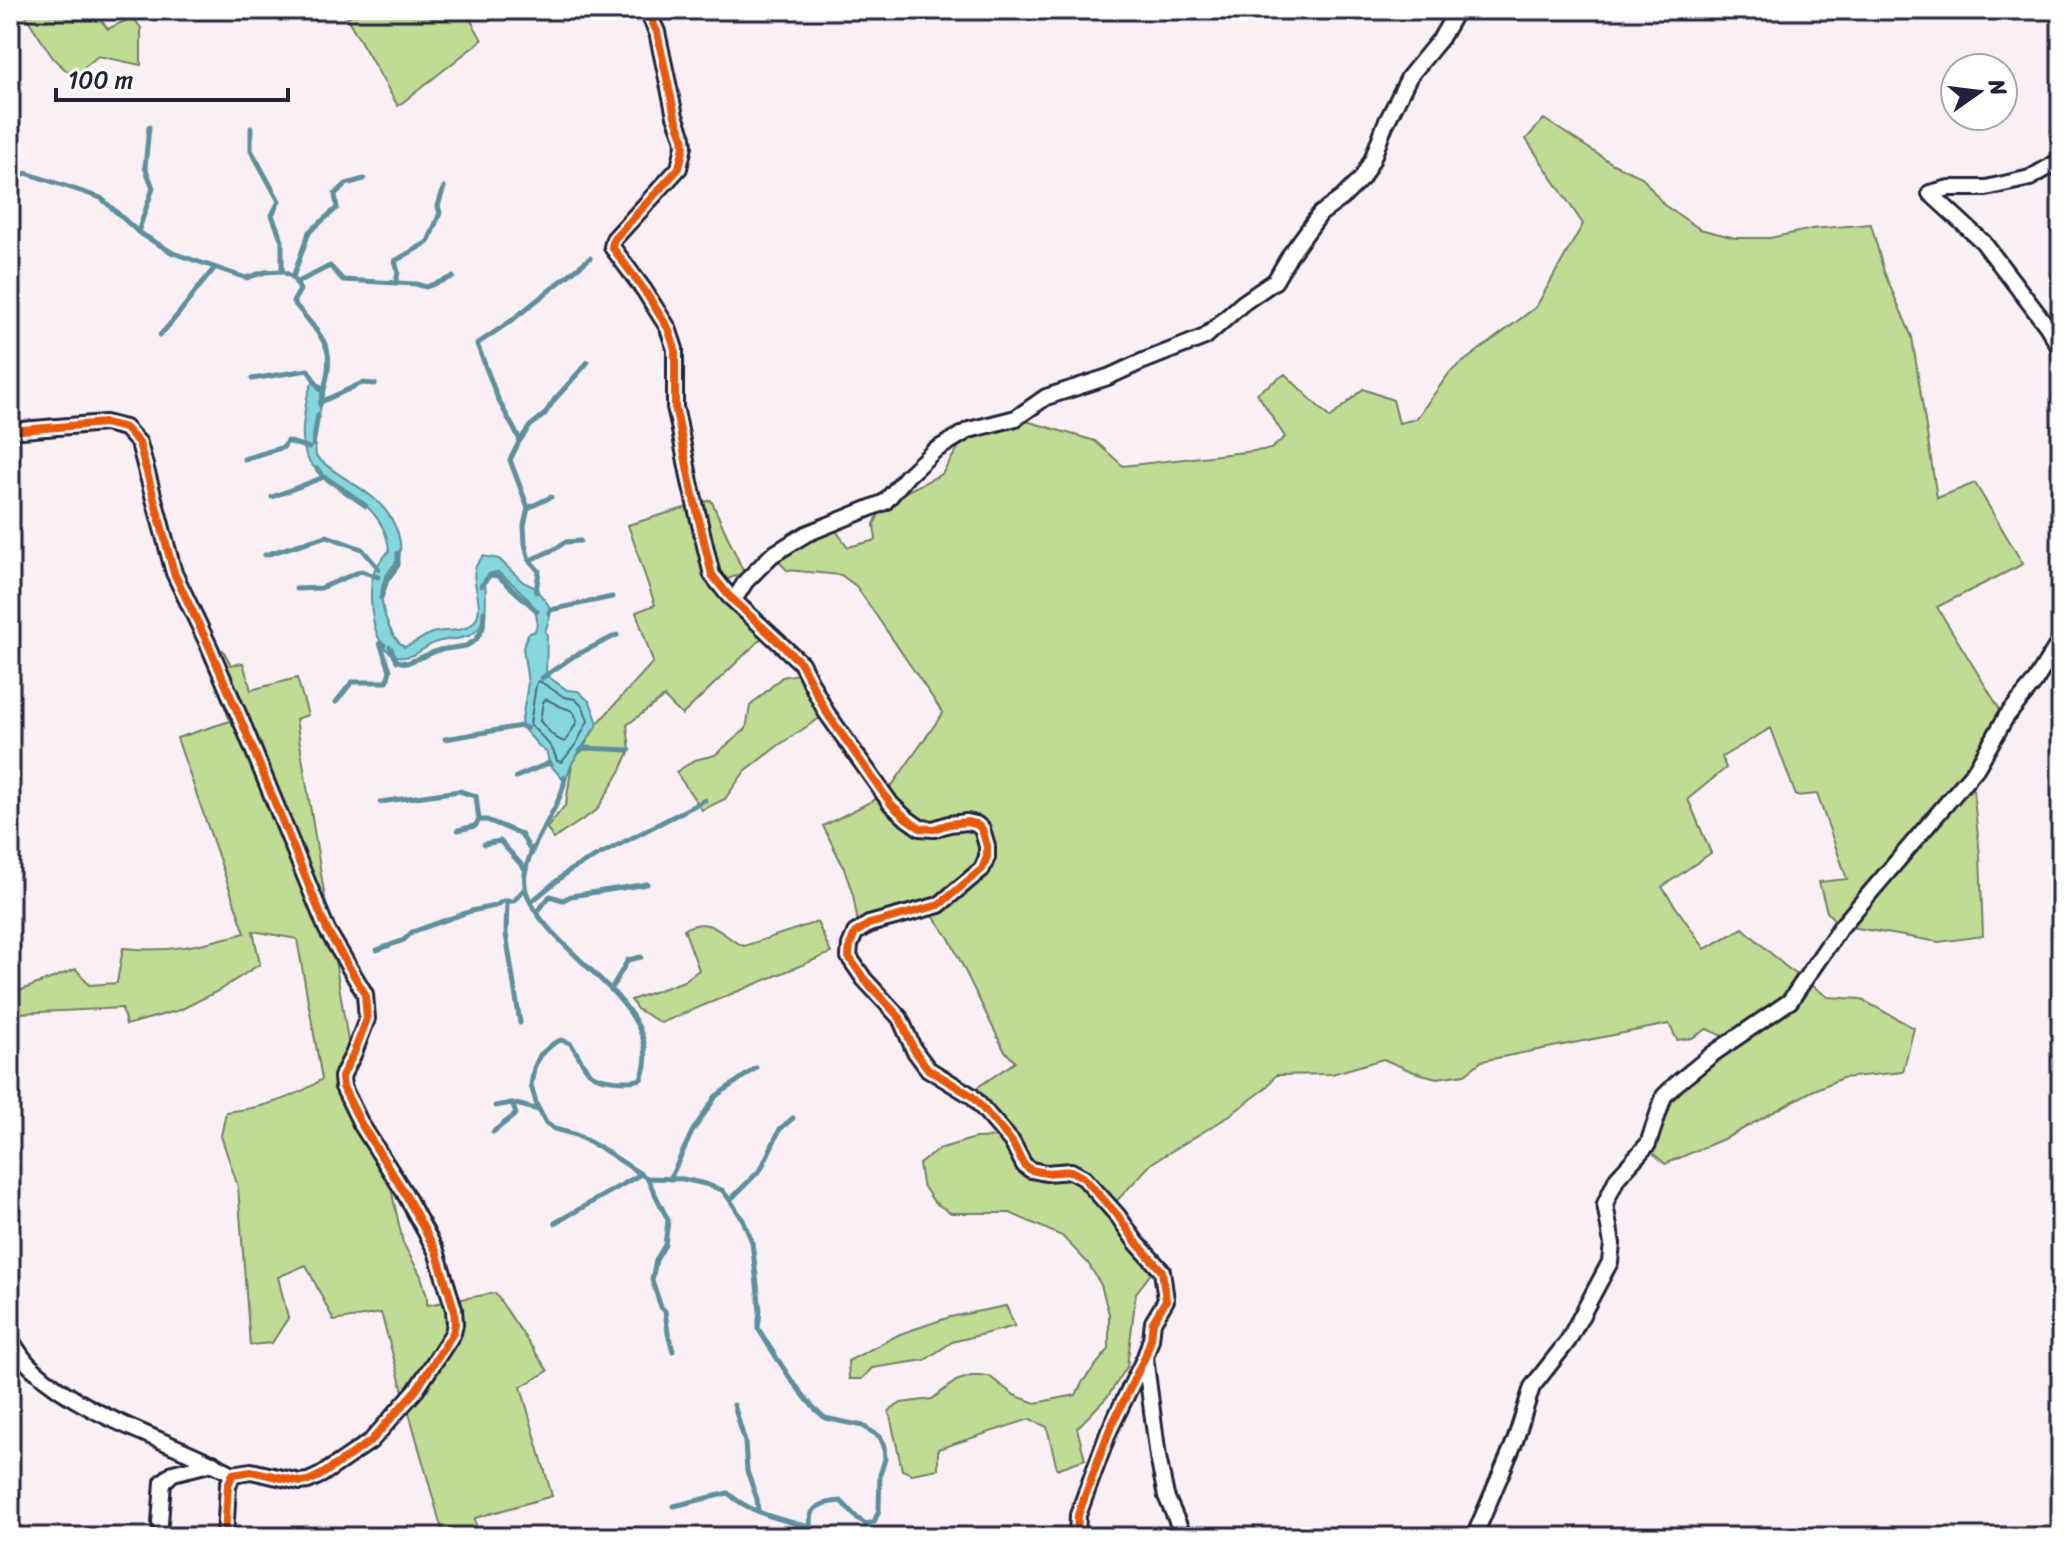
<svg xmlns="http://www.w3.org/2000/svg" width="2071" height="1547" font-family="Sriracha,sans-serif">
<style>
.green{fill:#c0db93;stroke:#717e67;stroke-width:2}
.water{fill:#85d7dc;stroke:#5d8f9c;stroke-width:2}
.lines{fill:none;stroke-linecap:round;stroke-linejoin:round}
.shore{stroke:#4a6a7b;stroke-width:2}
.stream{stroke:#5d8f9c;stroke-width:5}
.minor-casing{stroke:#22223b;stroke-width:20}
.minor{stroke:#fff;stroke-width:14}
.cycleway-casing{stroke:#fff;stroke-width:13}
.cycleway{stroke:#e8590c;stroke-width:8}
</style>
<rect width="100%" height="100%" fill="#faeff4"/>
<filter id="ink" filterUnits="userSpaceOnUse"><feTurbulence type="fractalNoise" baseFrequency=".0125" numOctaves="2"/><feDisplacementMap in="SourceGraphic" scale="16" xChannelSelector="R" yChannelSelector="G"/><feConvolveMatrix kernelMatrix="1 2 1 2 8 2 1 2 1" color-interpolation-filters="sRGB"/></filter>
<g filter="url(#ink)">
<g class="green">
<polygon points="30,10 93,10 108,29 133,17 141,28 141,65 98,56 73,77 53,58 25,15"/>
<polygon points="358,10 465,10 482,40 398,106 347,18"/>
<polygon points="1544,119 1613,164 1642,177 1664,205 1700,229 1735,238 1770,238 1812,229 1871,224 1884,272 1912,337 1937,498 1975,483 2023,564 1937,607 2004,716 1989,732 1971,769 1980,856 1983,936 1939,942 1839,925 1827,912 1819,882 1847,879 1817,794 1796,796 1771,728 1722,757 1726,768 1688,799 1711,853 1662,887 1705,949 1743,928 1785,966 1828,997 1861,999 1914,1028 1903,1072 1842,1078 1810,1092 1728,1137 1665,1164 1643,1144 1651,1117 1731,1040 1707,1029 1692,1038 1677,1040 1669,1024 1482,1061 1465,1074 1437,1078 1414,1072 1383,1059 1332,1074 1276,1075 1265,1089 1226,1118 1152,1163 1109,1209 1156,1267 1136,1293 1127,1367 1108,1396 1077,1428 1085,1459 1057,1469 1047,1427 1030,1419 938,1449 938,1469 912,1474 902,1470 889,1411 901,1403 932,1399 956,1381 971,1376 989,1376 1014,1395 1035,1403 1076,1395 1083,1381 1109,1349 1109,1314 1101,1285 1088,1263 1062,1236 1010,1213 951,1213 934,1202 922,1184 919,1164 939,1149 975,1138 1009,1137 969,1093 1015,1062 1004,1050 949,938 930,912 871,934 858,923 853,895 843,866 823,826 878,798 893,784 943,713 856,586 841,575 787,570 772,555 831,524 848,547 876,540 874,524 885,502 942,474 969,430 1016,418 1095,441 1123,466 1271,449 1285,437 1257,393 1285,374 1330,418 1363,389 1393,400 1399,423 1416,419 1450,372 1536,307 1583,224 1526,139"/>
<polygon points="711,500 744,573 717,583 768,632 682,715 664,697 627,725 630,750 621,770 597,810 553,839 547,828 566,804 572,763 583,748 598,723 653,662 636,612 655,605 628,525"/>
<path d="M 223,650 L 231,665 L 243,663 L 251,690 L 297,678 L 308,715 L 296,719 L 350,1053 L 339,1077 L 387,1170 L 403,1243 L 421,1276 L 427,1297 L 427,1305 L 495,1293 L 548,1371 L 521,1387 L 552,1496 L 475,1518 L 477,1537 L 444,1537 L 381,1313 L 334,1321 L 306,1265 L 278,1277 L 288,1318 L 272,1343 L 250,1345 L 238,1187 L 221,1136 L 226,1112 C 258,1109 296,1098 322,1079 L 297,939 L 253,931 L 260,964 L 218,991 L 180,1010 L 126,1025 L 122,1008 L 20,1013 L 19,991 L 76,969 L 89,985 L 117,983 L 123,948 C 170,953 200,945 245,933 L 177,738 L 230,721 L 206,656 Z"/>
<polygon points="804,673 826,714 779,745 745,771 725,799 702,810 676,772 695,760 715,755 746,729 750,706 782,677"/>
<path d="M 817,922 L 831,953 L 661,1023 L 637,1009 L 631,1000 L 684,981 L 699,970 L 684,929 C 713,915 720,936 744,946 Z"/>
<polygon points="1006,1306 1015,1326 952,1342 925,1360 872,1368 862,1379 849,1379 848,1361 900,1334 950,1317"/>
</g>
<path class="water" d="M 313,382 L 321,385 L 321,406 L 314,434 L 316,456 C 340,481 378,490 394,524 C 399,533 403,549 398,559 C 394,566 387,572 384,580 C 377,600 387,634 404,647 C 414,644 422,637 432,633 C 445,629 464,634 474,622 C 487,605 469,583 476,566 C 477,564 481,559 483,556 L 499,559 L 523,582 L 534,587 L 544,599 L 549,606 L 551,613 L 545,632 L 547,634 L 546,675 L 567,690 L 578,691 L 590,702 L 598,723 L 572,763 L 565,782 L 549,763 L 547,753 L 538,745 L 521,726 L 528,683 L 523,648 L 528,634 L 535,631 C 545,606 515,586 498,572 C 491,572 488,574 485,580 C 486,598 490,628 468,636 C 458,640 447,639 437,642 C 426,645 415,658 403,657 C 370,655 367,594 374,571 C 377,564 383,558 389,551 C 388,521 362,499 338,484 C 328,477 316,472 309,461 C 302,449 302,432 304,418 C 306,405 306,394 313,382 Z"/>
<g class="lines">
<g class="shore">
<path d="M 538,681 L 541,682 L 564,697 L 575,699 L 583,707 L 588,721 L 576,744 L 562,762 L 557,761 C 553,744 541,737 530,724 L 536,685 Z"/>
<path d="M 546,699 C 551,701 556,705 562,707 C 572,710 575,711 577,722 L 565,742 C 555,740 547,729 540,721 L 543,702 Z"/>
</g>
<g class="stream">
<polyline points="251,128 251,150 279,201 272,215 282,241 282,271"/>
<path d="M 10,181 L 26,173 L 101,198 L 138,232 L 173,253 L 246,278 L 265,272 L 282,271 L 293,277 L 300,290 L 293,302 C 303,314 322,334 327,349 C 332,366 324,388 320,405"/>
<polyline points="138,232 153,188 145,167 149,127"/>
<polyline points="293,277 309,232 337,208 335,194 346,184 364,179"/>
<polyline points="296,283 330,266 343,280 416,284 426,287 453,277"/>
<polyline points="396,283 398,272 395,261 428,242 440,213 438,206 444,187"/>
<path d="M 160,335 C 180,315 195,290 214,269"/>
<polyline points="252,379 308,370 320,389"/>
<polyline points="321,402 362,383 375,384"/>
<polyline points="521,439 530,426 544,415 555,399 588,362"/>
<polyline points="313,445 318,415"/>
<polyline points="244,459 284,447 287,441 309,448"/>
<polyline points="317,469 324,477 366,506"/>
<polyline points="272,497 324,477"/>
<polyline points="528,508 551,497"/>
<polyline points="265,555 327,536 362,549 379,569"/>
<polyline points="530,560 555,549 565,542 580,541"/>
<polyline points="481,586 490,575 498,576 537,611"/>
<polyline points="296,589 321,588 361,571 378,577"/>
<polyline points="536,592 539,571 529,560 525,544 524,525 528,508 510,460 520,440 498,399 477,344 511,321 590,258"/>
<polyline points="381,598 387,580 398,565 398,553"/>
<polyline points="549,613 550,610 612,597"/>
<polyline points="390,647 397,661 407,663 439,650 466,646 476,640 483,628 484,612"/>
<polyline points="542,678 574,656 617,635"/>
<polyline points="336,702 352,682 387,682 390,670 380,643 384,645"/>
<polyline points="445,739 521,726 527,728"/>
<polyline points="580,751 583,748 630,750"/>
<polyline points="516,777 549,763 551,765"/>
<path d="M 565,777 C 562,812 516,855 526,891 C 544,953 672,1005 641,1079 C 630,1083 598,1081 589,1072 C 582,1064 577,1052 570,1043 L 561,1040 L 554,1043 L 540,1055 L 534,1068 L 531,1085 L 537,1106 L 546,1123 L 555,1129 L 576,1135 L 601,1148 L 647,1178 L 683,1179 L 705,1184 L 722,1190 L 730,1200 L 743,1220 L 752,1242 L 760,1311 L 758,1328 L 769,1346 L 792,1381 L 813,1407 L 825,1418 L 863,1426 L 880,1437 L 884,1446 L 885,1459 L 880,1475 L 879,1510 L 874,1522 L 866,1524 L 857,1518 L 841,1501 C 816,1503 804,1510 813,1537"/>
<polyline points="380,802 459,791 476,796 479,820 487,820 521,834 532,853"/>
<polyline points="458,830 475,826 479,820"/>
<polyline points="484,844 500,841 526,870"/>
<polyline points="507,901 506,934 520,1023"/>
<polyline points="531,902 570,870 705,800"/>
<polyline points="538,911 550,896 563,900 571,896 647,884"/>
<polyline points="377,950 404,940 412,932 471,911 495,906 503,901 514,901 525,888"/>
<polyline points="611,989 628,960 641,957"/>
<polyline points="495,1106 512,1103 539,1110"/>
<polyline points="493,1132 516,1114 512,1103"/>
<polyline points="647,1178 668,1220 665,1245 656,1260 652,1280 661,1307 665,1311 668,1333 673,1351"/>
<polyline points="670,1179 692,1132 716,1096 756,1068"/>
<polyline points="730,1200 761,1169 780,1129 793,1118"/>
<polyline points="555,1223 641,1174"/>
<polyline points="734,1405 745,1442 747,1471 757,1499 758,1511"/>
<path d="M 674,1506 L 728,1493 C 749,1513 782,1520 810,1527"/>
</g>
<defs>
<g id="minor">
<polyline points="647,10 657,32 675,116 683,137 684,146 679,168 614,239 612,247 644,290 668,328 675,349 675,407 678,420 690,482 712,575 729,596 801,663 826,712 891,804 906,818 920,828 934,829 949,824 967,822 976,824 982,829 987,846 987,857 982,869 939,905 869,924 855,933 850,945 849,957 864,979 900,1018 914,1050 928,1069 972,1096 1012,1142 1024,1165 1031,1170 1046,1173 1071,1171 1084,1178 1118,1216 1136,1242 1162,1271 1166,1300 1153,1322 1151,1339 1145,1357 1109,1431 1078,1515 1077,1537"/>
<polyline points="1930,193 1983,242 2047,326 2061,350"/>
<polyline points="1930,193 1949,188 1986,188 2030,178 2061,160"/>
<polyline points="10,431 105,423 125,428 139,443 174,573 209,646 246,732 327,930 365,994 367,1019 353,1055 344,1072 342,1077 343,1087 361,1124 404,1192 436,1251 454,1309 455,1324 453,1333 448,1341 416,1390 371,1441 321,1475 308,1481 300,1482 251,1471 233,1474 228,1485 225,1537"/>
<polyline points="734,600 746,581 772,555 806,534 885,502 908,475 934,451 969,430 1016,418 1046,397 1108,377 1141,362 1205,337 1243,303 1275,281 1290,255 1320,214 1342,198 1362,178 1372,160 1385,125 1409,77 1441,38 1457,10"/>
<path d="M 10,1338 C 16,1348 23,1360 32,1368 C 89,1420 167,1438 233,1474"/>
<polyline points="1145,1357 1158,1457 1166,1496 1184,1537"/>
<polyline points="160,1523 163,1482 173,1473 213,1463"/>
<polyline points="1474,1537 1515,1441 1532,1387 1568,1341 1610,1262 1612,1244 1605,1204 1617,1178 1648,1144 1664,1096 1676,1084 1714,1053 1790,1001 1840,928 1976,769 2006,717 2034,683 2061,639"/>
</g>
</defs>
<use href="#minor" class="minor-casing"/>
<use href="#minor" class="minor"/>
<defs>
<g id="cycleway">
<polyline points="647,10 657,32 675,116 683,137 684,146 679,168 614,239 612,247 644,290 668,328 675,349 675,407 678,420 690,482 712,575 729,596 801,663 826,712 891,804 906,818 920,828 934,829 949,824 967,822 976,824 982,829 987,846 987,857 982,869 939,905 869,924 855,933 850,945 849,957 864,979 900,1018 914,1050 928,1069 972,1096 1012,1142 1024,1165 1031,1170 1046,1173 1071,1171 1084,1178 1118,1216 1136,1242 1162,1271 1166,1300 1153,1322 1151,1339 1145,1357 1109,1431 1078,1515 1077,1537"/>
<polyline points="10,431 105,423 125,428 139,443 174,573 209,646 246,732 327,930 365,994 367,1019 353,1055 344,1072 342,1077 343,1087 361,1124 404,1192 436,1251 454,1309 455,1324 453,1333 448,1341 416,1390 371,1441 321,1475 308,1481 300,1482 251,1471 233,1474 228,1485 225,1537"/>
</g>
</defs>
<use href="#cycleway" class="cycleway-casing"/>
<use href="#cycleway" class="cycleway"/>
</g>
</g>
<rect width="2071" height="1547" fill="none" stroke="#fff" stroke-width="40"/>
<rect x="20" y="20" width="2031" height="1507" fill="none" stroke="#22223b" stroke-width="3" filter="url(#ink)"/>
<g transform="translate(1979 92) rotate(76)"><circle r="38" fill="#ffffff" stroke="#a7a7b1" stroke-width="2"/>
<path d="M0-6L14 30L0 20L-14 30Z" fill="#22223b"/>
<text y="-12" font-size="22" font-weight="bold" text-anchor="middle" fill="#22223b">N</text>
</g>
<path d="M56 88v12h232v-12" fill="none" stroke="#22223b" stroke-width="4"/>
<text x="68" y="88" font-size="24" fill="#22223b" stroke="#ffffff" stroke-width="6" paint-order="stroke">100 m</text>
</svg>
